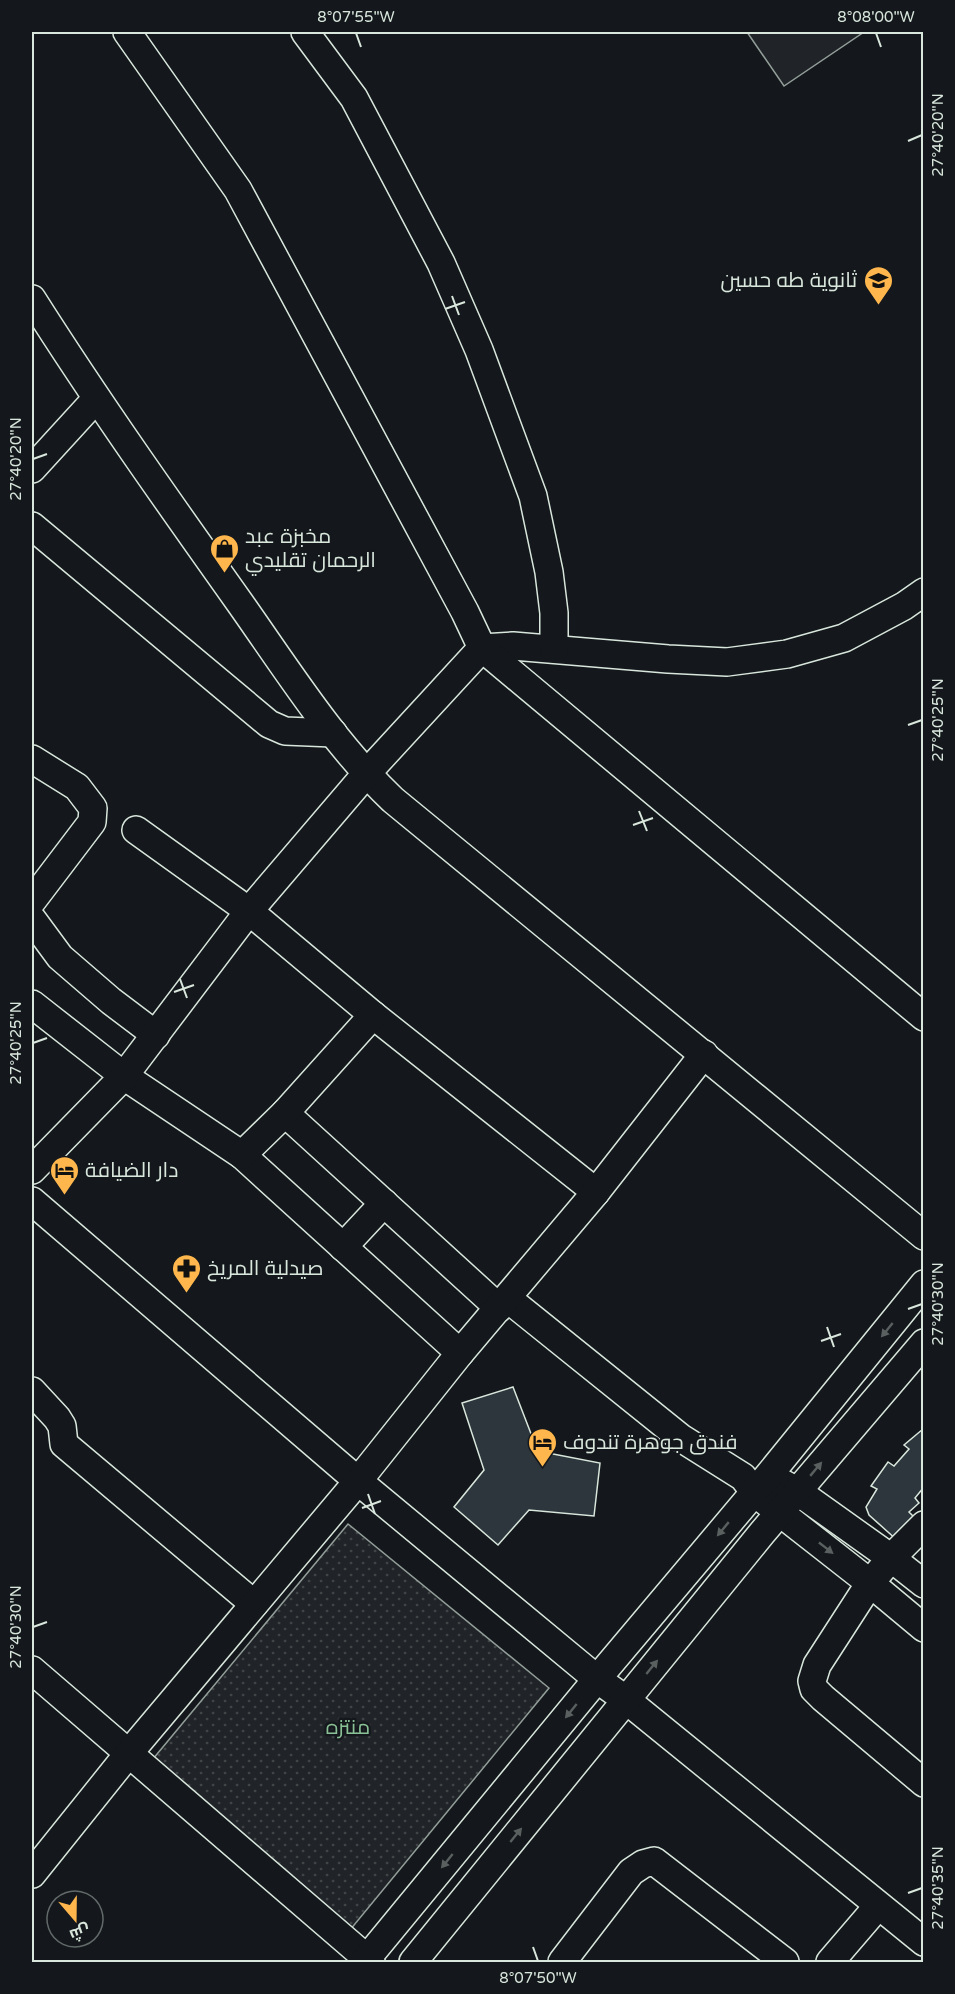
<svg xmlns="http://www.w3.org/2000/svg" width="955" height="1994" font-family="'Varela Round',Cairo,sans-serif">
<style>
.green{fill:url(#green-dots);stroke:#939e99;stroke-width:1.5}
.pitch{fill:#202428;stroke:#939e99;stroke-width:1.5}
.building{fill:#2c363c;stroke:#d8e6dc;stroke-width:1.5}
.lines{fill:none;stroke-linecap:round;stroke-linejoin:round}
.minor-casing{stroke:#d8e6dc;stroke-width:30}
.minor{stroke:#14181c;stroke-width:27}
.oneway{fill:#59605f}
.ticks{fill:none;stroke:#d8e6dc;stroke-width:2}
.labels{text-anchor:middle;stroke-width:4.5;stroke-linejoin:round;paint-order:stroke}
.poi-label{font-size:21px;fill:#d8e6dc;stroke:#14181c;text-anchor:start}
.park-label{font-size:21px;fill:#8ac095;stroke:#14181c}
.neatline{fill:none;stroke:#d8e6dc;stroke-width:2}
.ticks-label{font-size:15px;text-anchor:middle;fill:#d8e6dc}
</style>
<defs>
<pattern id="green-dots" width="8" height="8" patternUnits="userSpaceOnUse" patternTransform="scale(1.5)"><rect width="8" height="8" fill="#202428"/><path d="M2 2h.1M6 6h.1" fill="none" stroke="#404447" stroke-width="1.8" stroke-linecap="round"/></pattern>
</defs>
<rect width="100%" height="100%" fill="#14181c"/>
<polygon class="green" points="348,1524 549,1688 350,1930 148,1765"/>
<polygon class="pitch" points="747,32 746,32 864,32 784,86"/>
<g class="building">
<polygon points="513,1387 535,1444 548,1453 600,1463 594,1516 529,1510 498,1545 454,1507 484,1470 462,1403"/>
<polygon points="923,1429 924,1487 915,1498 919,1503 909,1512 918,1521 898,1541 869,1515 866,1507 877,1489 871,1486 888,1462 894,1466 909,1449 904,1445"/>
</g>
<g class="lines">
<defs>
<g id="minor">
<polyline points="127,32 238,190 465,612 482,648 513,646 668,659 727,662 787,654 844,638 904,606 924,592"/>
<polyline points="305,32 354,98 441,263 479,350 533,496 549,572 554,613 554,649"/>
<path d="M 32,299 C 98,403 169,503 240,603 C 288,671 333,743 393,800 L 924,1236"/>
<polyline points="32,469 96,399"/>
<polyline points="32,526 269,724 285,731 333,733"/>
<polyline points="32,759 77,787 93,808 92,822 32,901"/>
<polyline points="136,830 249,911 373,1015 596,1192"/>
<polyline points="32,919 60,957 111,1001 156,1035"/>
<polyline points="32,1004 124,1076 242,1155 460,1353"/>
<polyline points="285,1113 499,1308"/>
<polyline points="242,1155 285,1113 373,1015"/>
<polyline points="32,1170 124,1076 249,911 366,774 482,648 924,1017"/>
<polyline points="32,1201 358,1481 597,1679 625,1699 924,1942"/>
<polyline points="343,1247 384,1203"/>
<polyline points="507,1298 681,1438 743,1477 755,1493 870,1583 924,1628"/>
<polyline points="32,1391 57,1418 62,1426 64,1444 254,1604"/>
<polyline points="782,1483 797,1491 891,1558 924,1584"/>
<polyline points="924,1525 891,1558 870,1583 817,1665 812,1681 814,1689 823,1698 924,1783"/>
<polyline points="32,1670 371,1962"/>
<polyline points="32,1874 129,1753 358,1481 460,1353 596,1192 704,1054"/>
<polyline points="364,1962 597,1679 768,1476 924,1284"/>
<polyline points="413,1962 762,1533 924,1343"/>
<polyline points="562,1962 631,1872 643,1864 654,1861 785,1962"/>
<polyline points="830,1962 878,1906"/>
</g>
</defs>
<use href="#minor" class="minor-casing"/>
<use href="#minor" class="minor"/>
</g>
<defs><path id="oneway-solid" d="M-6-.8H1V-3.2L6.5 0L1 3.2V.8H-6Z" transform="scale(1.5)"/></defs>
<g class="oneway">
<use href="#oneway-solid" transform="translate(887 1330) rotate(129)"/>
<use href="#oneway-solid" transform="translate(816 1469) rotate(-50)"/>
<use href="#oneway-solid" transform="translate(723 1529) rotate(130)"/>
<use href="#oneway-solid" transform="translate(826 1548) rotate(38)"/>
<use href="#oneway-solid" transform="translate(652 1667) rotate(-51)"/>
<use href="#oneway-solid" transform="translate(571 1711) rotate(129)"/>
<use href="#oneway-solid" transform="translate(516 1835) rotate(-51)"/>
<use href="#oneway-solid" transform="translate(447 1861) rotate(129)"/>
</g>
<path class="ticks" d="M 356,33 L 361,47M 876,33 L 881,47M 908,141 L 922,135M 452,296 L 459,315M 445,309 L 465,302M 33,459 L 47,454M 908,725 L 922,720M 639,811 L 647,831M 633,825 L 653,818M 180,979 L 187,998M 174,992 L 194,985M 33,1043 L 47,1038M 908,1309 L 922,1304M 827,1327 L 834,1347M 821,1341 L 841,1334M 368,1494 L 375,1514M 362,1508 L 381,1501M 33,1627 L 47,1622M 908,1893 L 922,1888M 533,1947 L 538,1961"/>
<defs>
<symbol id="school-pin" viewBox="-11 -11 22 30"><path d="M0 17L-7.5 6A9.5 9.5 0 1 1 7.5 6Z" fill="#ffb74d" stroke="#14181c"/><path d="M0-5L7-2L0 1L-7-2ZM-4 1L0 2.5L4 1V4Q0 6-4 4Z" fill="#111"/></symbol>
<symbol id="shop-pin" viewBox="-11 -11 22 30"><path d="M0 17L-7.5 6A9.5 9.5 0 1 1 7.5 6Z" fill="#ffb74d" stroke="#14181c"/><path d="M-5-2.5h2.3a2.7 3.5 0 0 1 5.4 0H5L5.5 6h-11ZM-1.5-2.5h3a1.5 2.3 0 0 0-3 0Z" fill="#111"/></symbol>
<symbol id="hotel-pin" viewBox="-11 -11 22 30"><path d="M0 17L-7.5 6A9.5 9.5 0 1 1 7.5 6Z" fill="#ffb74d" stroke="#14181c"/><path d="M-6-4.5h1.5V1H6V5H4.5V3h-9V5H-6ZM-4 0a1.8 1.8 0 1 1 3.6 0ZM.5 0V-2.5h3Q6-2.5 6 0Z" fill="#111"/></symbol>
<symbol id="pharmacy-pin" viewBox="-11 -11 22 30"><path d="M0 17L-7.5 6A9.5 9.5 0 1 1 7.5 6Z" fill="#ffb74d" stroke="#14181c"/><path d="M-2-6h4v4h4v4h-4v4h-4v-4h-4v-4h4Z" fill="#111"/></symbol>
</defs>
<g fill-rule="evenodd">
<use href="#school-pin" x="862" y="264" width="33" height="45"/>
<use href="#shop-pin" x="208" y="532" width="33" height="45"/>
<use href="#hotel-pin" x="48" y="1154" width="33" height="45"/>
<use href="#pharmacy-pin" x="170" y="1252" width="33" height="45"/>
<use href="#hotel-pin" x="526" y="1426" width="33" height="45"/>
</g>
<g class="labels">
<g class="poi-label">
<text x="857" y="287" text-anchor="end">ثانوية طه حسين</text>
<text x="245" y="543">مخبزة عبد<tspan x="245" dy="24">الرحمان تقليدي</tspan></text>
<text x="85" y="1177">دار الضيافة</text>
<text x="207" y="1275">صيدلية المريخ</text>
<text x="563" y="1449">فندق جوهرة تندوف</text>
</g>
<g class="park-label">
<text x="348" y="1734">منتزه</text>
</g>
</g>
<rect width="955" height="1994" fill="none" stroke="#14181c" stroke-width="66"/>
<g transform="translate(75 1919) rotate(160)"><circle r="28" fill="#14181c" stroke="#626a69" stroke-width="1.5"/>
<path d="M0-4.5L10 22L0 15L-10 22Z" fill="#ffb74d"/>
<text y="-9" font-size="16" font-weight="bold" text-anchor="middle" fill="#d8e6dc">ش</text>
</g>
<rect x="33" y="33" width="889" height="1928" class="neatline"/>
<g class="ticks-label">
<text x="356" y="22">8°07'55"W</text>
<text x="876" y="22">8°08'00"W</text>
<text transform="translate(938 135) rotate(-90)" y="5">27°40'20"N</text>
<text transform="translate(16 459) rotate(-90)" y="5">27°40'20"N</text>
<text transform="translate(938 720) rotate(-90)" y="5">27°40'25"N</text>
<text transform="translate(16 1043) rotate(-90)" y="5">27°40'25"N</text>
<text transform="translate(938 1304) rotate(-90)" y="5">27°40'30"N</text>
<text transform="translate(16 1627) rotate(-90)" y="5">27°40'30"N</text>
<text transform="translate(938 1888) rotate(-90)" y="5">27°40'35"N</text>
<text x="538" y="1983">8°07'50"W</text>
</g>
</svg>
